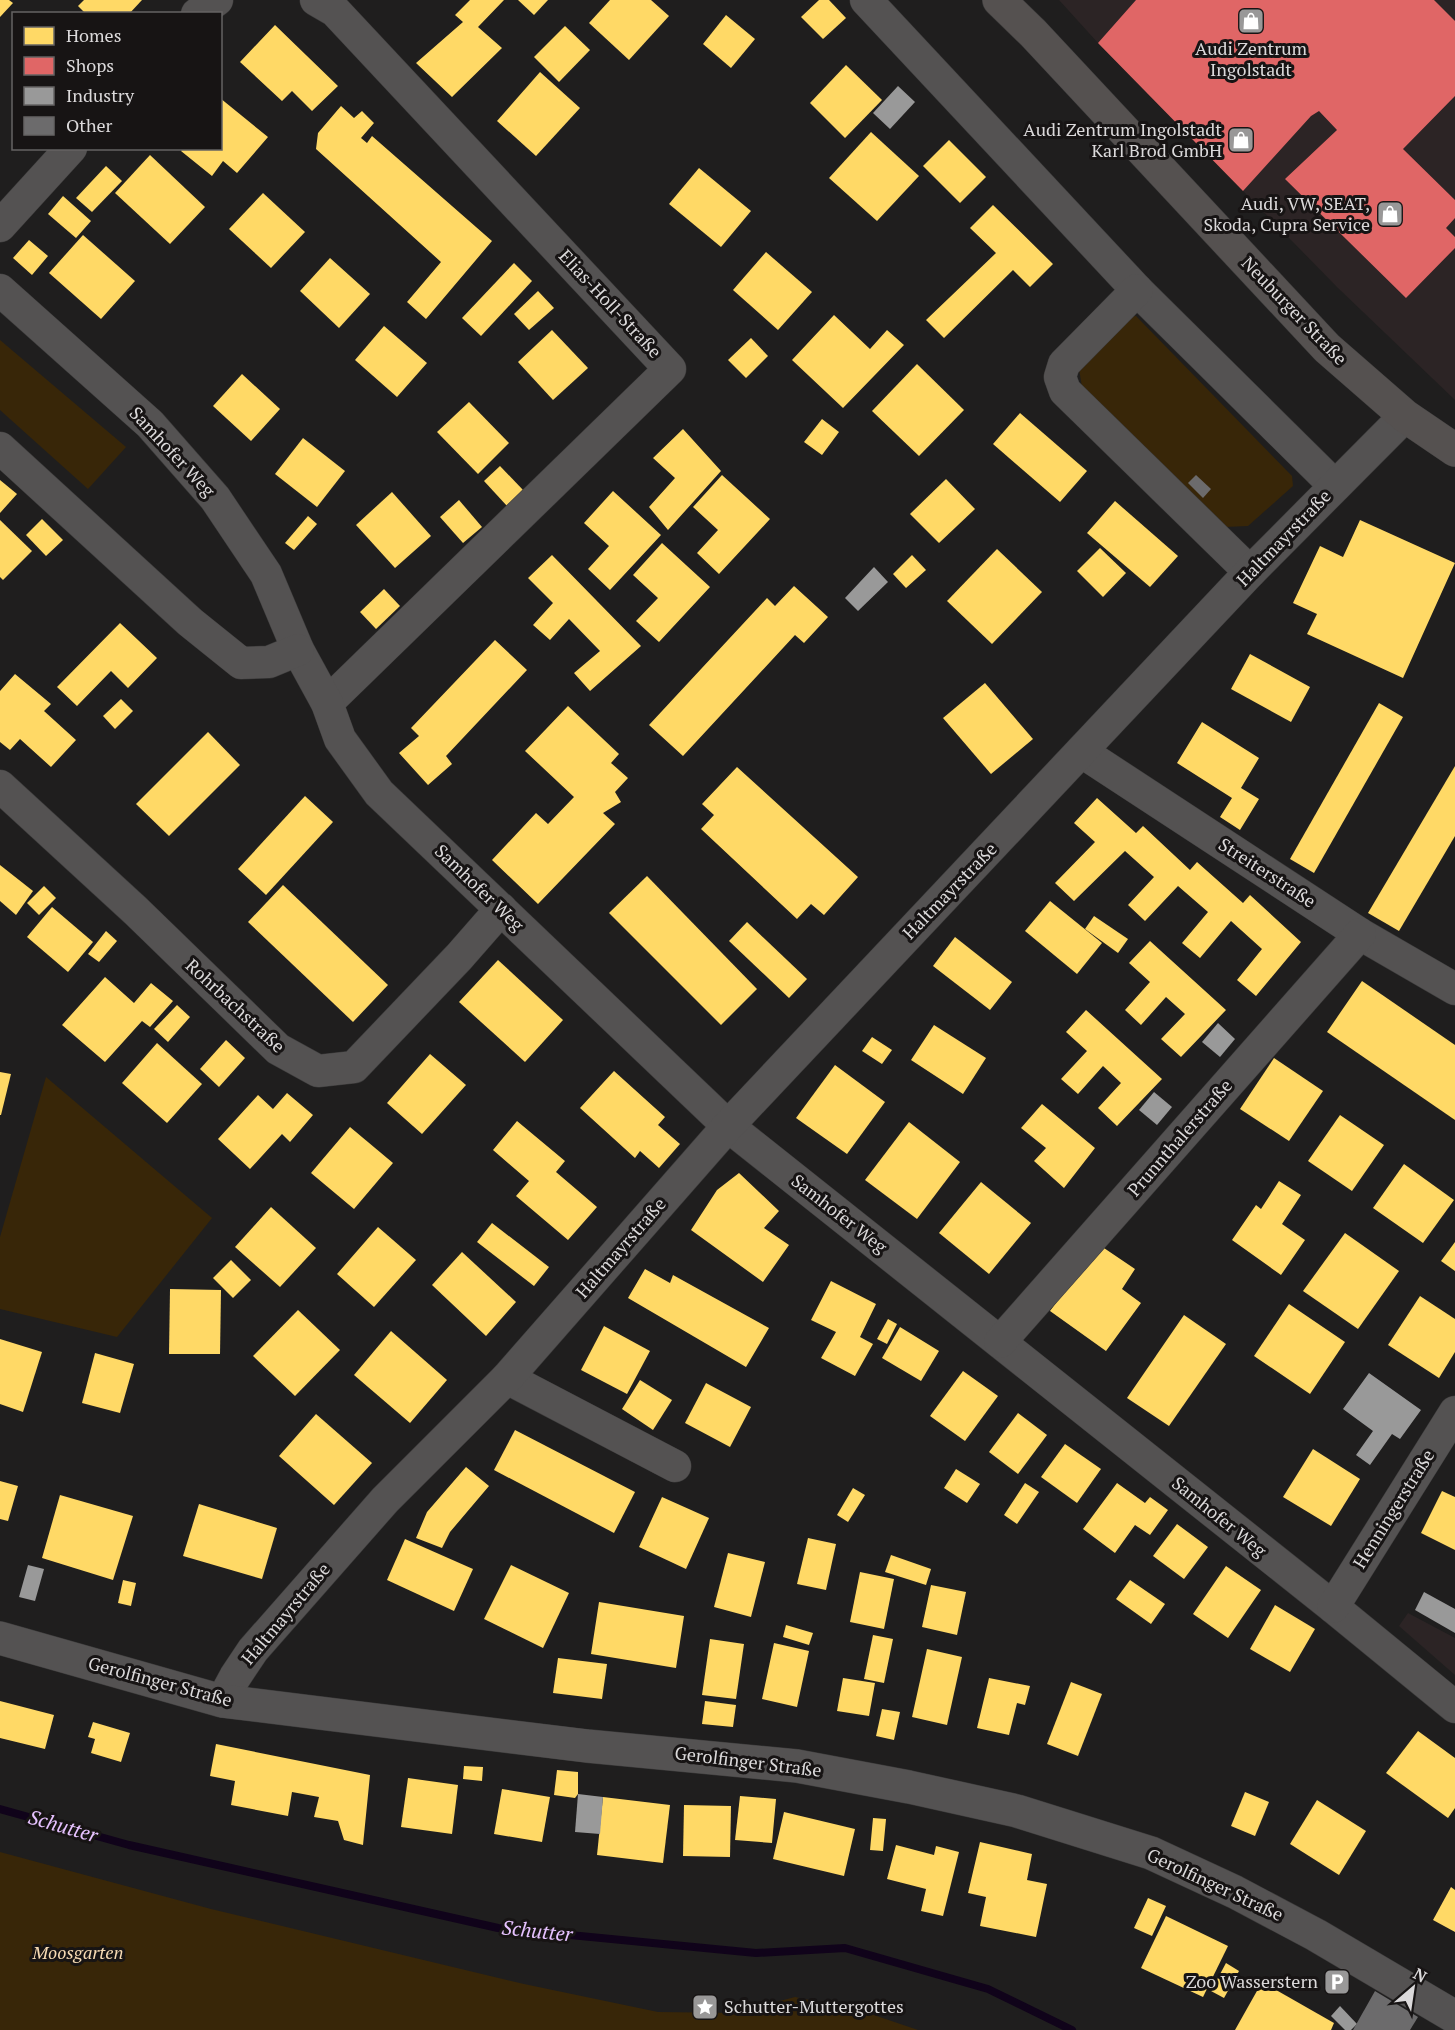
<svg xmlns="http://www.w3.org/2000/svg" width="1455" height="2030" font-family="'PT Serif',serif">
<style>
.built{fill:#2c2425}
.green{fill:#382608}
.homes{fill:#ffd966}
.shops{fill:#e06666}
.industry{fill:#999}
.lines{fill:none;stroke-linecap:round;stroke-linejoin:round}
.stream{stroke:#10031a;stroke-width:8}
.building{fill:#6c6b6c}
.minor-casing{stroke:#3b3a3a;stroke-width:33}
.tertiary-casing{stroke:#3b3a3a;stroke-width:34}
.secondary-casing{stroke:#3b3a3a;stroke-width:34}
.minor{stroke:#545252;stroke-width:32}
.tertiary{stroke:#545252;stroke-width:33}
.secondary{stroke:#555150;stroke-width:33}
.labels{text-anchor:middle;stroke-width:6;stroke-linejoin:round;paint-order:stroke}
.poi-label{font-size:18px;fill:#dbd9da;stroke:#171414;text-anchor:end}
.street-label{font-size:18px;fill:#dbd9da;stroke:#171414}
.park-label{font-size:18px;font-style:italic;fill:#f7dbb4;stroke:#171414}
.water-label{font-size:20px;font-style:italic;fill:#e6c2ff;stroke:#171414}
</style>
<rect width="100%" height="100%" fill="#1f1e1e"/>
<g class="built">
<polygon points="1059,0 1455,0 1455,400 1338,288 1098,43"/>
<polygon points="1408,1613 1455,1638 1455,1675 1399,1626"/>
</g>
<g class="green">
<polygon points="1136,316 1292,476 1293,486 1248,526 1225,527 1083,393 1078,363 1121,318"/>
<polygon points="0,340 126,447 88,489 0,410"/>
<polygon points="46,1077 212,1218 117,1337 0,1309 0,1237"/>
<polygon points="0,1852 211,1909 524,1984 658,2012 735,2013 795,1997 862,2011 918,2030 0,2030"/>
</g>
<g class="homes">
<polygon points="0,0 9,0 13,3 0,17"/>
<polygon points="84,0 142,0 129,14 86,14 78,6"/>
<polygon points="470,0 504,0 478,27 502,48 452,97 416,63 463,22 455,15"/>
<polygon points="518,0 548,0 534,15"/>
<polygon points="610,0 651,0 669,16 629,60 589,23"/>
<polygon points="819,0 829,0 846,18 823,39 801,17"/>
<polygon points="726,15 755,39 731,68 703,44"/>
<polygon points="275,25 338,86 312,111 292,91 282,101 240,62"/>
<polygon points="565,26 590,50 559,82 534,57"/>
<polygon points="846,65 882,100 845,138 810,103"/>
<polygon points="540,72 580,108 536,156 497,121"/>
<polygon points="220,98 268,137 237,173 223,161 212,176 181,151 183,148 220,148"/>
<polygon points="341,106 354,118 362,111 374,123 361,138 367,143 372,136 492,241 426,319 407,302 441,262 316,149 318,133"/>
<polygon points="871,132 919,176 877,221 829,178"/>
<polygon points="949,140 986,177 960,203 923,166"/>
<polygon points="150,155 205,207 170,244 115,193"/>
<polygon points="106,166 122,181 92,212 76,198"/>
<polygon points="699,168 751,211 721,247 669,204"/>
<polygon points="263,193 305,232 271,268 229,229"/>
<polygon points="63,196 91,221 76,238 48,214"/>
<polygon points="993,205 1053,264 1030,287 1013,270 944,338 926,320 996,253 970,228"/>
<polygon points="83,235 135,281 101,319 49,273"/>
<polygon points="29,240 48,256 32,275 13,258"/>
<polygon points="766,252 812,292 778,330 733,290"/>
<polygon points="330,258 370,294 339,328 300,291"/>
<polygon points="514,263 532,281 481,336 462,318"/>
<polygon points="538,291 554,308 529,330 514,314"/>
<polygon points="834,315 870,349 887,330 904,345 843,408 792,360"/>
<polygon points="384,326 427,363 397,397 355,360"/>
<polygon points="552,330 588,368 553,400 518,362"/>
<polygon points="751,338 768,356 746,378 728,360"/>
<polygon points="917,364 964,410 919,456 872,411"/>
<polygon points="242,374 280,409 251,441 213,406"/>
<polygon points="469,402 509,443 478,474 437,432"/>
<polygon points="1020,413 1087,471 1060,502 993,444"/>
<polygon points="822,419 839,432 822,455 804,442"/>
<polygon points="683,429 721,471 668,530 649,507 675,478 653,458"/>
<polygon points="303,438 345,471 317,507 275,474"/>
<polygon points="500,466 524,491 507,506 484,481"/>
<polygon points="722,475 770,519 719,574 697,553 718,530 693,507"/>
<polygon points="946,479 975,509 939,543 910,514"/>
<polygon points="0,480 17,494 0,513"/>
<polygon points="613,491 661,535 610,590 588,569 609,546 584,523"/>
<polygon points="392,492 431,536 395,568 356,525"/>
<polygon points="459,500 482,527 463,543 440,517"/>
<polygon points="1115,501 1178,556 1150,587 1087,533"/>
<polygon points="308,516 317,524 294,550 285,543"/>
<polygon points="42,519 63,540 46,556 26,535"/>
<polygon points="0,520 32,551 3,580 0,577"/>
<polygon points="1360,520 1455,563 1403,678 1307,634 1317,614 1293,603 1320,546 1343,557"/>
<polygon points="662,543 710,587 659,642 636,621 658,598 633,575"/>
<polygon points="1100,548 1126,573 1103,597 1077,571"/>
<polygon points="997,549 1042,592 992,644 947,601"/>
<polygon points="552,555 641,646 590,691 574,673 600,651 569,619 550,640 533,625 553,603 528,578"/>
<polygon points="912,555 926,570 906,588 893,574"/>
<polygon points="794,586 828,617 804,643 795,635 683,756 649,725 767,598 775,606"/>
<polygon points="384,589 400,606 376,629 360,612"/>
<polygon points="120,623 157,658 128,688 111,671 77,706 57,687"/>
<polygon points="495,640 527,670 446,756 452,764 428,785 399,753 419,736 411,728"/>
<polygon points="1250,654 1310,687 1291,722 1231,689"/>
<polygon points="15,674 51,704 44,711 76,740 51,767 20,739 10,750 0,742 0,691"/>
<polygon points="985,683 1033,739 991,774 943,718"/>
<polygon points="121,699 133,711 115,729 103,716"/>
<polygon points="1379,703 1403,717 1314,873 1290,859"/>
<polygon points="568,706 619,754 611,763 628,778 615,792 621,802 603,813 615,824 538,904 492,860 536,813 548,824 574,797 525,751"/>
<polygon points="1202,722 1259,758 1241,788 1259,799 1240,830 1220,817 1232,798 1177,763"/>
<polygon points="208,732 240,765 169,836 136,804"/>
<polygon points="1455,766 1455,836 1399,931 1368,913"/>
<polygon points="737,767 858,877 824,915 811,904 797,919 701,829 714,815 702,804"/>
<polygon points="305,796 333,822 266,895 238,869"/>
<polygon points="1097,798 1136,833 1143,826 1190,870 1197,862 1243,903 1250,895 1301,942 1256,996 1237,980 1262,949 1231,921 1200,958 1182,943 1208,912 1178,886 1145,921 1128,905 1154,877 1125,851 1074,901 1055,883 1095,842 1074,823"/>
<polygon points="0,865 33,891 16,915 0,901"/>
<polygon points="647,876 757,989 721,1025 609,913"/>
<polygon points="283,885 388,985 353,1022 248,922"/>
<polygon points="44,886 56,898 39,915 27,903"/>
<polygon points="1050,901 1102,943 1077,974 1025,931"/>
<polygon points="52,907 93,942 68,972 27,937"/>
<polygon points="1094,916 1128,939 1118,953 1085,929"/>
<polygon points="747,922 807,979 789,998 729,941"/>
<polygon points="106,931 117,941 99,962 88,954"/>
<polygon points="955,937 1012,982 990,1010 933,966"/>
<polygon points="1150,941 1226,1010 1181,1057 1161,1039 1185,1014 1166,997 1141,1025 1125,1010 1150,982 1129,963"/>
<polygon points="498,960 563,1020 525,1062 459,1002"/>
<polygon points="105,977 134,1003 151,983 173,1001 150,1027 142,1021 105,1062 62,1025"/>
<polygon points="1362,981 1455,1045 1455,1120 1327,1032"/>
<polygon points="177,1005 190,1017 168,1042 154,1029"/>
<polygon points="1086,1010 1162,1079 1117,1126 1098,1108 1121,1083 1103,1066 1078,1094 1061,1079 1087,1051 1066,1032"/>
<polygon points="934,1025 986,1058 963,1094 911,1060"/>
<polygon points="872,1037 892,1050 882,1064 862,1051"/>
<polygon points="226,1040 245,1058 219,1087 200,1069"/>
<polygon points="157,1043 202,1084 167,1123 122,1083"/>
<polygon points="430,1054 466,1085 422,1134 387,1103"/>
<polygon points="1274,1058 1323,1091 1289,1141 1240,1109"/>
<polygon points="835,1065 885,1102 847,1154 796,1118"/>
<polygon points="614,1071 665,1117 658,1125 680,1144 659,1168 640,1151 635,1158 580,1108"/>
<polygon points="0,1072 11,1074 1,1115 0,1115"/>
<polygon points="287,1093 313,1115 290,1142 282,1134 250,1169 218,1139 258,1095 273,1109"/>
<polygon points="1042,1104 1095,1148 1064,1188 1034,1161 1046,1148 1021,1128"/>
<polygon points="1340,1115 1384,1145 1352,1191 1308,1161"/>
<polygon points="517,1121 565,1161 556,1172 597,1207 568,1240 516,1196 529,1181 493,1150"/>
<polygon points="909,1122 960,1162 917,1219 865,1180"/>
<polygon points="350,1127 393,1163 354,1209 311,1173"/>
<polygon points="1404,1164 1454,1200 1423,1243 1373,1208"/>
<polygon points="739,1173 779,1211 764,1228 789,1245 763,1282 691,1230 717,1190"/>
<polygon points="1279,1181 1301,1195 1282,1224 1305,1240 1281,1275 1232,1240 1256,1205 1261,1209"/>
<polygon points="981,1182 1031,1223 989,1274 939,1233"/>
<polygon points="271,1207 316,1248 280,1287 235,1247"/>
<polygon points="492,1223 549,1267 534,1286 477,1242"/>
<polygon points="378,1227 416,1260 374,1307 337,1274"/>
<polygon points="1345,1233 1399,1271 1358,1329 1303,1291"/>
<polygon points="1455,1242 1455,1271 1441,1261"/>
<polygon points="1101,1246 1135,1269 1122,1289 1141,1303 1106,1351 1050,1311 1085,1263"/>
<polygon points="462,1252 516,1302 486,1336 432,1285"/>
<polygon points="231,1260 251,1280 233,1298 213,1278"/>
<polygon points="645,1269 670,1283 673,1275 769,1328 746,1367 628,1298"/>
<polygon points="831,1281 876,1304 860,1337 873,1344 855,1376 821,1358 836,1332 811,1320"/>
<polygon points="170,1289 221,1290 220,1354 169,1354"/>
<polygon points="1420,1296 1455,1319 1455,1352 1439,1378 1388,1345"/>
<polygon points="1289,1304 1345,1342 1310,1394 1254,1356"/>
<polygon points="298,1310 340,1350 295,1396 253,1356"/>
<polygon points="1184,1315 1226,1344 1169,1426 1127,1398"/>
<polygon points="888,1319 897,1324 887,1344 877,1339"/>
<polygon points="604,1326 650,1351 627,1394 581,1370"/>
<polygon points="900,1327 939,1351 921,1381 882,1358"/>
<polygon points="391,1331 447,1380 410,1423 354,1375"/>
<polygon points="0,1339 42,1352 23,1412 0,1404"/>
<polygon points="95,1353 134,1364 120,1413 82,1403"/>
<polygon points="963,1371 998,1396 965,1441 930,1416"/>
<polygon points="640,1380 672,1400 653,1430 622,1409"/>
<polygon points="706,1383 751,1407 730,1447 685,1423"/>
<polygon points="1018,1413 1047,1435 1018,1474 989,1452"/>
<polygon points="316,1414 372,1463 334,1505 279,1456"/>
<polygon points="515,1430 635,1492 614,1533 494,1470"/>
<polygon points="1065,1444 1101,1469 1077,1503 1041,1477"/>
<polygon points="1313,1449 1360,1479 1331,1526 1283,1497"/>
<polygon points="466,1467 489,1486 450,1532 442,1548 416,1538 427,1512"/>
<polygon points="956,1469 980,1484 967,1503 944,1488"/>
<polygon points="0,1481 18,1486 8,1521 0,1519"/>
<polygon points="1025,1483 1039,1492 1017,1524 1004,1515"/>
<polygon points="1117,1483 1145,1503 1150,1497 1168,1510 1150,1535 1135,1525 1115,1553 1083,1529"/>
<polygon points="853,1488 865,1495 848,1522 837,1515"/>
<polygon points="1442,1491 1455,1497 1455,1550 1421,1533"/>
<polygon points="60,1495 133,1516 113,1580 42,1558"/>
<polygon points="662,1497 709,1518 686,1569 639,1547"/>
<polygon points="199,1504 277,1528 262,1579 183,1556"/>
<polygon points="1177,1524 1208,1547 1184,1579 1153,1556"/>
<polygon points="808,1538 836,1544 826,1590 797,1584"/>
<polygon points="405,1539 473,1569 454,1611 387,1580"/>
<polygon points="728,1553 765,1562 751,1617 714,1607"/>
<polygon points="891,1555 931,1569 926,1585 885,1572"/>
<polygon points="511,1565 569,1593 543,1648 484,1619"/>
<polygon points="1226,1566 1261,1590 1228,1638 1193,1614"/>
<polygon points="860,1572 894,1579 884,1629 850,1622"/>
<polygon points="123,1580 136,1583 131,1606 118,1603"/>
<polygon points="1130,1580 1165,1604 1151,1624 1116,1599"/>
<polygon points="931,1585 966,1592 957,1635 922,1627"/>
<polygon points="599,1602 684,1616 676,1668 591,1654"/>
<polygon points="1275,1605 1315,1629 1290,1672 1250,1649"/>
<polygon points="786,1625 813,1633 809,1645 783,1637"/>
<polygon points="873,1635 893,1639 884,1683 864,1679"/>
<polygon points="710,1639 744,1644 736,1699 702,1695"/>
<polygon points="774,1643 809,1651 797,1707 762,1699"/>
<polygon points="927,1649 962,1657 947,1725 912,1717"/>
<polygon points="558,1658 607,1664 602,1699 553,1693"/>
<polygon points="843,1678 875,1683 869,1716 837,1711"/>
<polygon points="989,1678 1030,1686 1025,1705 1017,1703 1009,1735 977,1728"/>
<polygon points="1071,1682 1102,1694 1078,1756 1047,1744"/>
<polygon points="0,1701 54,1715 45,1749 0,1738"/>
<polygon points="705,1701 736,1705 733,1727 702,1724"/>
<polygon points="882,1709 900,1712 894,1740 876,1736"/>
<polygon points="93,1722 130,1733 121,1762 91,1753 95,1739 88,1737"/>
<polygon points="1418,1731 1455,1758 1455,1808 1448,1818 1386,1773"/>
<polygon points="216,1744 370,1775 363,1845 344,1840 338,1821 314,1817 319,1797 292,1792 288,1816 231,1805 235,1781 210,1776"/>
<polygon points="464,1766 483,1767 482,1781 463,1779"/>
<polygon points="557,1770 578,1772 578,1794 575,1798 554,1795"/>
<polygon points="408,1778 458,1785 452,1834 401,1827"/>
<polygon points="502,1789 550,1797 542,1842 494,1834"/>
<polygon points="1245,1792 1269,1802 1255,1836 1231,1826"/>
<polygon points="740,1796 776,1799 772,1843 735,1840"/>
<polygon points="603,1797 670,1805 663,1863 597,1855"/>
<polygon points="1317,1800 1366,1831 1339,1875 1290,1844"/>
<polygon points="684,1805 731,1806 730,1857 683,1856"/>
<polygon points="784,1812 855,1829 844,1876 773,1859"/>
<polygon points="873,1818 886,1819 883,1851 870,1850"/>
<polygon points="980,1842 1032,1854 1027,1880 1047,1884 1036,1937 980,1926 986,1897 968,1893"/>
<polygon points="896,1845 934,1855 936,1846 959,1852 943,1916 921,1911 926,1889 887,1879"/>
<polygon points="1451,1887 1455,1890 1455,1932 1433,1920"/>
<polygon points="1148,1898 1166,1906 1152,1936 1134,1928"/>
<polygon points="1166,1916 1228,1946 1203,1997 1141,1968"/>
<polygon points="1226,1963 1239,1971 1224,1998 1211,1991"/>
<polygon points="1262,1982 1334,2023 1331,2030 1235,2030"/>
</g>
<polygon class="shops" points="1136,0 1434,0 1455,21 1455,96 1403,149 1455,200 1455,218 1446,228 1455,237 1455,248 1406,298 1285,179 1337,130 1319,111 1311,116 1243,191 1098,43"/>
<g class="industry">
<polygon points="898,86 915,102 890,129 873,113"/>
<polygon points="874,567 888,582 858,611 845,598"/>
<polygon points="1218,1023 1235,1039 1220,1057 1202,1042"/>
<polygon points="1154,1092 1172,1107 1157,1125 1139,1110"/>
<polygon points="1369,1373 1421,1410 1400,1439 1392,1434 1370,1465 1356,1455 1373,1431 1343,1409"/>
<polygon points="28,1565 44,1569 35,1601 19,1597"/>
<polygon points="1424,1592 1455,1609 1455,1633 1415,1610"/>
<polygon points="578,1794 603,1797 600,1834 575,1832"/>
<polygon points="1340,2006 1357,2024 1351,2030 1345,2030 1331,2016"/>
</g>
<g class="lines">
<polyline class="stream" points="0,1809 129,1845 498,1928 756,1953 845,1948 988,1989 1072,2030"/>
</g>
<g class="building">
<polygon points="1196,475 1211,489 1203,498 1188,483"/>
<polygon points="1375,1991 1418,2017 1410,2030 1353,2030"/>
</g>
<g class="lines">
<defs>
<g id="minor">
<polyline points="316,0 335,11 670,369 327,703"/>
<polyline points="866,0 1137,290 1335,486"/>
<polyline points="197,14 217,0"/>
<polyline points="0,226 71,148"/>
<polyline points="0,290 150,424 215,498 266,574 298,650 327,703 340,739 379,793 728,1126 1333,1607 1455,1707"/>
<polyline points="1137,290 1064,364 1060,377 1065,391 1250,572"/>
<polyline points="0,448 190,622 241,663 269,662 298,650"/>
<polyline points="1082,752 1360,934 1455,989"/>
<polyline points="0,786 136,911 278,1049 318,1071 354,1067 459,957 501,909"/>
<polyline points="1000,1342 1360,934"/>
<polyline points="507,1378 675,1466"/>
<polyline points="1333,1607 1455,1412"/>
<polyline points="222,1701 235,1677 253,1650 385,1500 507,1378 728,1126 1250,572 1405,416"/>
</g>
<polyline id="tertiary" points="0,1638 222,1701 587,1746 797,1766 909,1787 1017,1811 1151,1853 1235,1892 1316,1935 1455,2017"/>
<polyline id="secondary" points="999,0 1033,33 1327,348 1405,416 1455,450"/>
</defs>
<use href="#minor" class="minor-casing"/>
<use href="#tertiary" class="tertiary-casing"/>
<use href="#secondary" class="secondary-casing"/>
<use href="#minor" class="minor"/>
<use href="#tertiary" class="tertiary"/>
<use href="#secondary" class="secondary"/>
</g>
<defs>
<symbol id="shop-square" viewBox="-11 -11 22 22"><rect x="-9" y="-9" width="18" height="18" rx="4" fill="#999898" stroke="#171414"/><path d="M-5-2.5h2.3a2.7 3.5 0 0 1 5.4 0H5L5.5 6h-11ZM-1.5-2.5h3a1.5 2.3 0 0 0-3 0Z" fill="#fff"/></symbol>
<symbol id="parking-square" viewBox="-11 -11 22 22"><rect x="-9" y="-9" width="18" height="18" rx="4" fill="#999898" stroke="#171414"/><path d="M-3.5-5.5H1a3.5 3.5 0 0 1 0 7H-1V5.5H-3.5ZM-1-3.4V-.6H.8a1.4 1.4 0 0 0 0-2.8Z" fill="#fff"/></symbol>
<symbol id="sight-square" viewBox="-11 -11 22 22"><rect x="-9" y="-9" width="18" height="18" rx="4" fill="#999898" stroke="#171414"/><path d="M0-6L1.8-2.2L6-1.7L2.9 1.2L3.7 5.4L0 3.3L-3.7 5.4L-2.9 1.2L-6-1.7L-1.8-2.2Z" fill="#fff"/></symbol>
</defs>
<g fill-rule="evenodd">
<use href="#shop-square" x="1236" y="6" width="30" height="30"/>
<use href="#shop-square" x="1226" y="125" width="30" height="30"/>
<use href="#shop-square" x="1375" y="199" width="30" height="30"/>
<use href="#parking-square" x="1322" y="1967" width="30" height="30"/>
<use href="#sight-square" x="690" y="1992" width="30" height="30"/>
</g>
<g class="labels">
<g class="poi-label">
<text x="1251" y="55" text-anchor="middle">Audi Zentrum<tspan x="1251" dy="21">Ingolstadt</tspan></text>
<text x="1222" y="136">Audi Zentrum Ingolstadt<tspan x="1222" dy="21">Karl Brod GmbH</tspan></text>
<text x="1370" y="210">Audi, VW, SEAT,<tspan x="1370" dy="21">Skoda, Cupra Service</tspan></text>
<text x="1318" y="1988">Zoo Wasserstern</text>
<text x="724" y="2013" text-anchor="start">Schutter-Muttergottes</text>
</g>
<g class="street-label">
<text transform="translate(610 304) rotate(47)" y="6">Elias-Holl-Straße</text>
<text transform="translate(1294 311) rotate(46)" y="6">Neuburger Straße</text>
<text transform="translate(172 452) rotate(47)" y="6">Samhofer Weg</text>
<text transform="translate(1284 538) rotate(-46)" y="6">Haltmayrstraße</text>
<text transform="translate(1267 873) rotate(33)" y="6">Streiterstraße</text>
<text transform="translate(479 888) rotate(44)" y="6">Samhofer Weg</text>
<text transform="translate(950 891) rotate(-46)" y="6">Haltmayrstraße</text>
<text transform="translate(235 1006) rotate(43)" y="6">Rohrbachstraße</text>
<text transform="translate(1180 1138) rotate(-49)" y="6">Prunnthalerstraße</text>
<text transform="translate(839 1214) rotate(38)" y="6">Samhofer Weg</text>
<text transform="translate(621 1248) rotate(-49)" y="6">Haltmayrstraße</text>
<text transform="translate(1394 1509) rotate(-58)" y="6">Henningerstraße</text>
<text transform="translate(1219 1517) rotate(39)" y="6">Samhofer Weg</text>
<text transform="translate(286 1614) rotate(-50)" y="6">Haltmayrstraße</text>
<text transform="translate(160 1682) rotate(15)" y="6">Gerolfinger Straße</text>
<text transform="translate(748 1762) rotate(7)" y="6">Gerolfinger Straße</text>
<text transform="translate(1215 1885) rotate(25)" y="6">Gerolfinger Straße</text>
</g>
<g class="park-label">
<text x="78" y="1959">Moosgarten</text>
</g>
<g class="water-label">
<text transform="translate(63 1826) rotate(16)" y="7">Schutter</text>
<text transform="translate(537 1931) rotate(6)" y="7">Schutter</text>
</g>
</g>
<rect x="12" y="12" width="210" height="138" fill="#171414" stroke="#656363" stroke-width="1.5"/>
<rect x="24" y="27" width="30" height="18" fill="#ffd966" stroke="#656363" stroke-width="1.5"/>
<text x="66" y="42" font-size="18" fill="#dbd9da">Homes</text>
<rect x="24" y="57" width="30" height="18" fill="#e06666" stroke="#656363" stroke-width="1.5"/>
<text x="66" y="72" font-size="18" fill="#dbd9da">Shops</text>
<rect x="24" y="87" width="30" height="18" fill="#999999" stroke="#656363" stroke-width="1.5"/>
<text x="66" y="102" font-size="18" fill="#dbd9da">Industry</text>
<rect x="24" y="117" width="30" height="18" fill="#6c6b6c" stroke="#656363" stroke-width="1.5"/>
<text x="66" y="132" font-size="18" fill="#dbd9da">Other</text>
<g transform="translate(1413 1988) rotate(29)" stroke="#171414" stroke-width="4.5" paint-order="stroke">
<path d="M0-4.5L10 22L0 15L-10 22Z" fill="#dbd9da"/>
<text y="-9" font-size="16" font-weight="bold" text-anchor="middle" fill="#dbd9da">N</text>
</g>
</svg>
